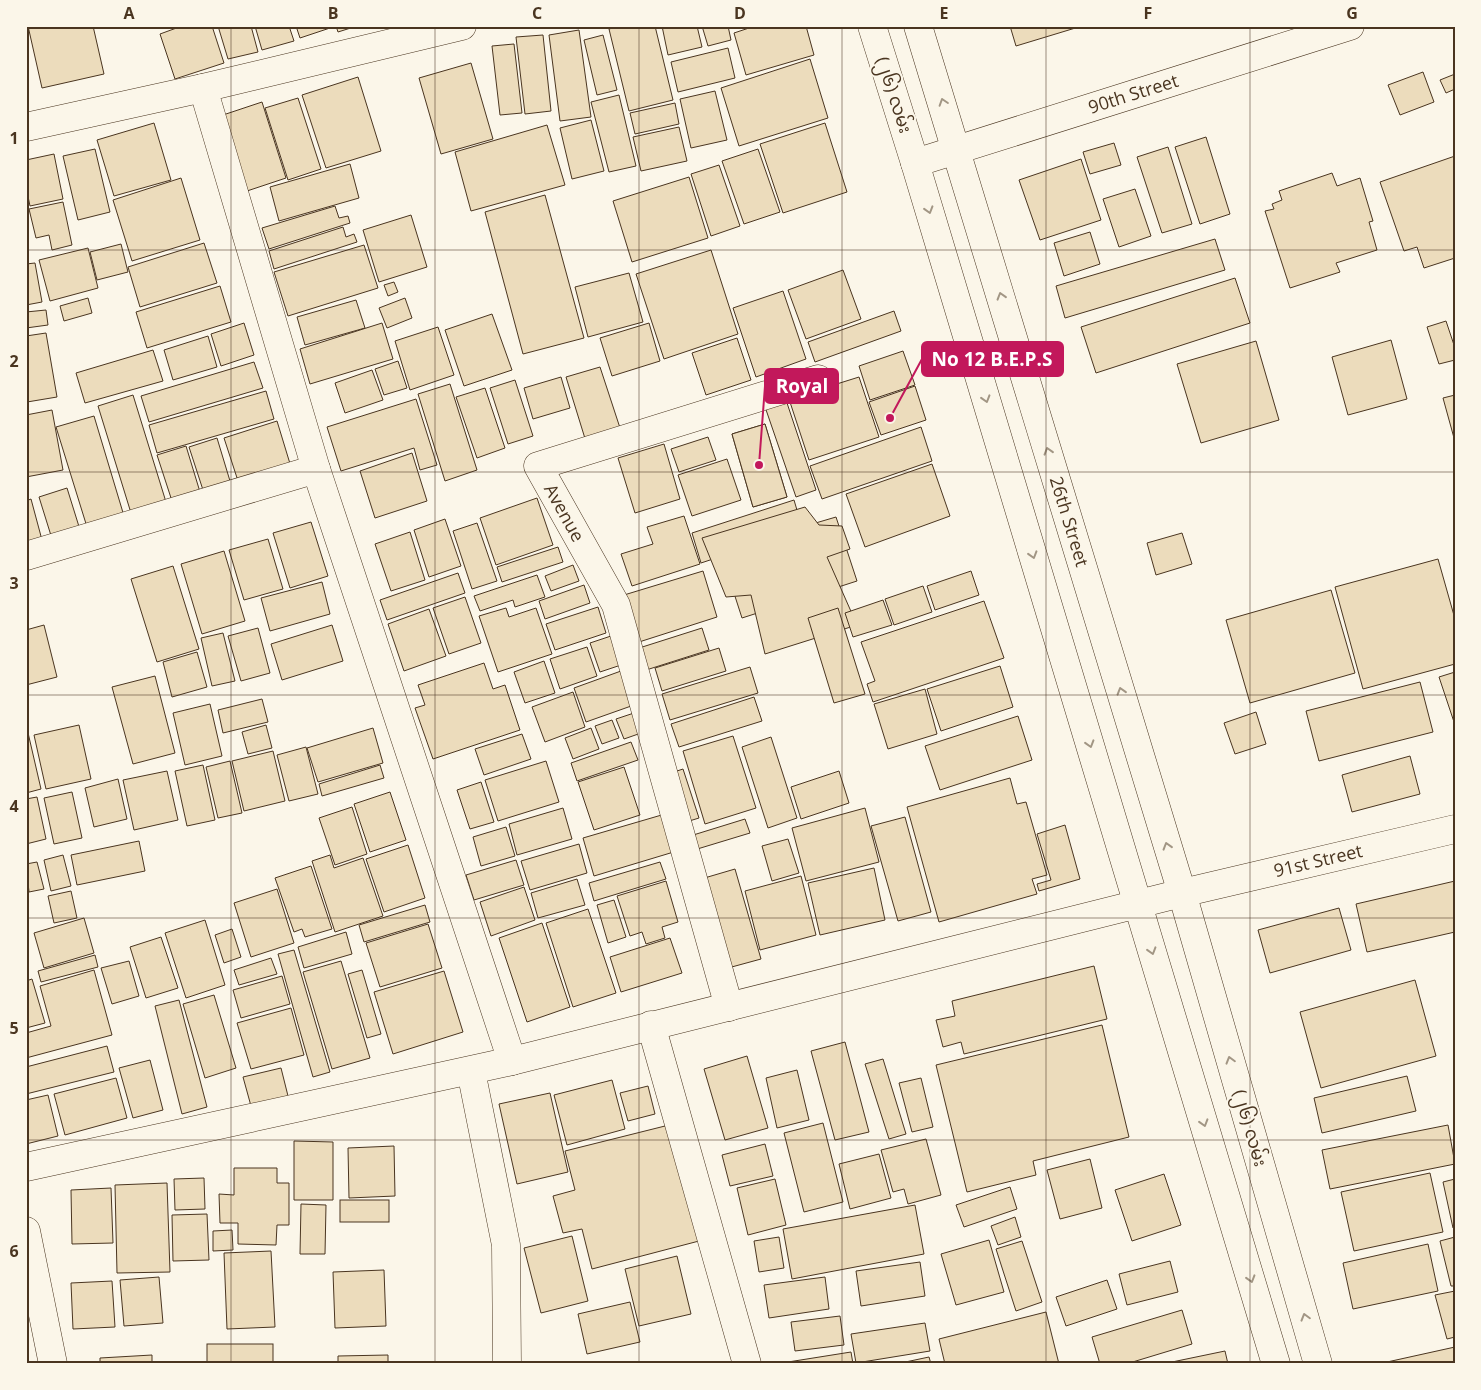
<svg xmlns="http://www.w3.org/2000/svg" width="1481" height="1390" font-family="'Open Sans','Noto Sans Myanmar',sans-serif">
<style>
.building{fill:#ecdcbc;stroke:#4a3520}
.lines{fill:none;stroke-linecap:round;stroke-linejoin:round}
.street-casing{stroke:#4a3520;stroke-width:29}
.secondary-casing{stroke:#4a3520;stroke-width:29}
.street{stroke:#fbf6e9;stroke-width:28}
.secondary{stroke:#fbf6e9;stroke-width:28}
.oneway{stroke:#a29684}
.grid{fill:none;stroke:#4a3520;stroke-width:1;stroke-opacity:0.55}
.labels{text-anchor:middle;stroke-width:4;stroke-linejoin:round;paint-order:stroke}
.street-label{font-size:18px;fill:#4a3520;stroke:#fbf6e9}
.leader{fill:none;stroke:#c2185b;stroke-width:2}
.callout-dot{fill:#c2185b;stroke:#fbf6e9;stroke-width:2}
.callout{fill:#c2185b;stroke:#c2185b;stroke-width:2}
.callout-label{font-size:19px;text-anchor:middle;font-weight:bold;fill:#fff}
.neatline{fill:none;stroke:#4a3520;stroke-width:2}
.grid-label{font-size:16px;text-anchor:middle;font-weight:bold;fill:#4a3520}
</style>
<rect width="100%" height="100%" fill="#fbf6e9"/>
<g class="building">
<polygon points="28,26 93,26 104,74 42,88"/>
<polygon points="182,26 212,26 224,63 175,79 160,34"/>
<polygon points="218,26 251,26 258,52 228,59"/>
<polygon points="255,26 289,26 294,41 262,50"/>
<polygon points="296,26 330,26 330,28 300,38"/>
<polygon points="336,26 357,26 338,32"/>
<polygon points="620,26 655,26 673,100 629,111 609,29"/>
<polygon points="662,26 697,26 702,47 668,55"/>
<polygon points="702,26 728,26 731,40 708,46"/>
<polygon points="755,26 806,26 814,55 746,75 734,33"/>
<polygon points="1010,26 1082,26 1016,46"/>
<polygon points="579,30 591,117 560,121 549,35"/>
<polygon points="543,35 551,111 525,114 516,37"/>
<polygon points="603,35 617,90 597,95 584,40"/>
<polygon points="514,44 522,113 500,115 492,46"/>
<polygon points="728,48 735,78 678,92 671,62"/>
<polygon points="810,59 828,118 739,146 721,88"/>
<polygon points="471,63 493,139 441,154 419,78"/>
<polygon points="1423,72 1434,102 1400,115 1388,85"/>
<polygon points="1455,74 1455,89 1446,93 1440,80"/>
<polygon points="358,77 381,151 326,168 302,95"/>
<polygon points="715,91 727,140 691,148 680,99"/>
<polygon points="619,95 636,166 609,172 591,102"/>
<polygon points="298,98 321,169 288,180 265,108"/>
<polygon points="262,102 286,178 247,191 223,115"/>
<polygon points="675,103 679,124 635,134 630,113"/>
<polygon points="591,120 604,171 572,179 560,128"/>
<polygon points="154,123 171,180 114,196 97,140"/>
<polygon points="825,123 847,192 783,213 760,144"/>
<polygon points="547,125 565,185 471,211 455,152"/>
<polygon points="679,127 687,161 641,171 633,137"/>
<polygon points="1206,137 1230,214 1200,224 1175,147"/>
<polygon points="1114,143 1121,165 1090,174 1083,152"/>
<polygon points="1168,147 1192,224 1162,233 1137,157"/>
<polygon points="95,149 110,212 78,220 63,156"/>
<polygon points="758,149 780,212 744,224 722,161"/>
<polygon points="54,154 63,199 30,206 26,187 26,160"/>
<polygon points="1455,156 1455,258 1424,268 1417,247 1404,251 1380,182"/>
<polygon points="1081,159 1101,220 1040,240 1019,180"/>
<polygon points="350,164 359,198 279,221 270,187"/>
<polygon points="719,165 740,226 711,236 691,174"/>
<polygon points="1332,173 1337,186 1360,178 1373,221 1369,222 1377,250 1336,263 1340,272 1290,288 1265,211 1274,209 1272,204 1282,200 1279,191"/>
<polygon points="689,177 708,238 632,262 613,201"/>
<polygon points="181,178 200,240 132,261 113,200"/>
<polygon points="1135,189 1151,236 1119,247 1103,199"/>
<polygon points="545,195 584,338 523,354 485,212"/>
<polygon points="63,202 72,245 52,250 49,235 36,238 29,209"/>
<polygon points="335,206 339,218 348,216 350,223 269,249 262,228"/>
<polygon points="411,215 427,267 379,282 363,230"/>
<polygon points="343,227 346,237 354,234 357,242 274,269 269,251"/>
<polygon points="1090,232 1100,264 1064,276 1054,243"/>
<polygon points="1215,239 1225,270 1065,318 1056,286"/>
<polygon points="204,243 217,283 140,307 128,267"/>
<polygon points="121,244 128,272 97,280 90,252"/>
<polygon points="364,245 378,288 288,316 274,272"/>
<polygon points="88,248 98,288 50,301 39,260"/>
<polygon points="711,250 738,334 664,359 636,274"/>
<polygon points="35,263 42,302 26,305 26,264"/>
<polygon points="843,270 861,319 806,339 788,290"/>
<polygon points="629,273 643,322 588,337 575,287"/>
<polygon points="1235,278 1250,323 1096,373 1081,327"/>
<polygon points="394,282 398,292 388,296 384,285"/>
<polygon points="220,286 231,322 147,348 136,312"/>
<polygon points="783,291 806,359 756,377 733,308"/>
<polygon points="88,298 92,313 64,321 60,306"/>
<polygon points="405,298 412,318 387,328 379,308"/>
<polygon points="356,300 365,328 305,345 297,317"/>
<polygon points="46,310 48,325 26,328 26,312"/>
<polygon points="894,311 901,331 815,362 808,342"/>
<polygon points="492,314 512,370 464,386 445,330"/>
<polygon points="1446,321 1455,348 1455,360 1439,364 1427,327"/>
<polygon points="244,323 254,355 221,366 211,334"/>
<polygon points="382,323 393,359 310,384 300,349"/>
<polygon points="649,323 660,361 612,376 600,338"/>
<polygon points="438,327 454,375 410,390 395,341"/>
<polygon points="46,333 57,397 27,402 26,336"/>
<polygon points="208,336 217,367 173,380 164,350"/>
<polygon points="737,338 751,380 706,395 692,353"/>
<polygon points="1391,340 1407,399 1348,415 1332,357"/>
<polygon points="1256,341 1279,420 1201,443 1177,364"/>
<polygon points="153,350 163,381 85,403 76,373"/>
<polygon points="903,351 915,385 870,400 859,366"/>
<polygon points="398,361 407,388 384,395 375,369"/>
<polygon points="254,362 263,388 149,422 141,396"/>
<polygon points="600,367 622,434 587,445 566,377"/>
<polygon points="372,370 383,400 345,413 335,383"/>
<polygon points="561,377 570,408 533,419 524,388"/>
<polygon points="859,377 879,437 809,460 789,399"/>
<polygon points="515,380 533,436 508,444 490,388"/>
<polygon points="450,384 477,470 445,481 418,394"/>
<polygon points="915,386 926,420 881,435 869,402"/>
<polygon points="485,388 505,448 477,458 456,397"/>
<polygon points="266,391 274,419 157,453 149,425"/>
<polygon points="784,394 816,490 796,497 763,401"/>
<polygon points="133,395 166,502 131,513 98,406"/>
<polygon points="1455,395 1455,438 1454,438 1443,398"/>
<polygon points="416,399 437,465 420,470 414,448 341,471 327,427"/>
<polygon points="52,410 63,470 26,477 26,415"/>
<polygon points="94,416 124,516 87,527 56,427"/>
<polygon points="277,421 291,467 239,484 224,438"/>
<polygon points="765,424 787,497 753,507 732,434"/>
<polygon points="765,424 787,497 753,507 732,434"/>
<polygon points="921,427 932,461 822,499 810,466"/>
<polygon points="708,437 716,460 679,472 671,449"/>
<polygon points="217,438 230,481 203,490 189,447"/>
<polygon points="664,444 680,499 635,513 618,458"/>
<polygon points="186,446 200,492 172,501 157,455"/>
<polygon points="412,453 427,501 375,518 360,471"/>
<polygon points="727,459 741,500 692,516 678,475"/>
<polygon points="932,464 950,516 865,547 846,494"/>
<polygon points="67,488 81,533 53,542 39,497"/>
<polygon points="537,498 553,545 496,565 480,518"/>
<polygon points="31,499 42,540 26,544 26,501"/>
<polygon points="794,500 802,527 836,517 857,581 742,618 722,556 701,563 692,533"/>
<polygon points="805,507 819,525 842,526 850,549 827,557 857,625 765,654 751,595 726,597 702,538"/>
<polygon points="684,516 700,564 632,586 621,554 653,544 647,527"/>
<polygon points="445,519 461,566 429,577 414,530"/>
<polygon points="311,522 328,576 290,588 273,533"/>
<polygon points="477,523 497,581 472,589 453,531"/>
<polygon points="410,532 425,580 391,591 375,544"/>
<polygon points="1182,533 1192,564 1156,575 1147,543"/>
<polygon points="268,539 283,589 244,600 229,550"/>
<polygon points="558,547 563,562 502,582 497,567"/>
<polygon points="224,551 245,621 202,634 181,564"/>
<polygon points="1438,559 1455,619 1455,664 1363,689 1335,587"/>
<polygon points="573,565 579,581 551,591 545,576"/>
<polygon points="173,566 199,649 157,662 131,579"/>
<polygon points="703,571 717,617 639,642 624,595"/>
<polygon points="971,571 979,595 935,610 927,586"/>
<polygon points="458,573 465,593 387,620 380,600"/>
<polygon points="537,575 545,597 515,607 513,600 480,611 474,596"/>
<polygon points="322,582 330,614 270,631 261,598"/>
<polygon points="584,585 590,603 545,619 539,601"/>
<polygon points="923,586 932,612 894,625 885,599"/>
<polygon points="1331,590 1355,673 1250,703 1226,620"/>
<polygon points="465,597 481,643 449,654 433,608"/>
<polygon points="883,600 892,625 853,637 845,613"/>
<polygon points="984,601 1004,658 873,702 867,684 875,681 861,642"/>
<polygon points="598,607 606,633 555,650 546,624"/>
<polygon points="506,608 509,617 536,608 552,654 498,672 479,616"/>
<polygon points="838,608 865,694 834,703 808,618"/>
<polygon points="429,609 446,656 404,671 388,624"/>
<polygon points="44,625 57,677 26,685 26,630"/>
<polygon points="332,625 343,661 282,680 271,644"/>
<polygon points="258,628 270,673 241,681 228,636"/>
<polygon points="702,628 709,650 643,671 636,649"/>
<polygon points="223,633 235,681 212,686 201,638"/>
<polygon points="611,636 621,665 600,672 590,643"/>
<polygon points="587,647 597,676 560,689 550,659"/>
<polygon points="719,648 726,671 662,691 655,668"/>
<polygon points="197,652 207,687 172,697 163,662"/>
<polygon points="544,661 555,693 525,703 514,672"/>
<polygon points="484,663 493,689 505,685 520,730 433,759 415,708 425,705 418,685"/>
<polygon points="1000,666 1013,707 941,731 927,689"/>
<polygon points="750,667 758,693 670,720 662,694"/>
<polygon points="621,671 634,705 586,722 574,688"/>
<polygon points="1455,672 1455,725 1439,677"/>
<polygon points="155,676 175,753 133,764 112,687"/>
<polygon points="1420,682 1433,732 1319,761 1306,711"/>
<polygon points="925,689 937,734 888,749 874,704"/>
<polygon points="573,692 585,727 545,742 532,707"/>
<polygon points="754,697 762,721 679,747 671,724"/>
<polygon points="262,699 268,722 223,733 218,710"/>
<polygon points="210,704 222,756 185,765 173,713"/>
<polygon points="637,712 644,732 624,739 616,719"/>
<polygon points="1256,712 1266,744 1235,754 1224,723"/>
<polygon points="1018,716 1032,760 940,790 925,746"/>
<polygon points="612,720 619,738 602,744 595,726"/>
<polygon points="26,724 41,789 26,793"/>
<polygon points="79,725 91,779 46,789 34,735"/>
<polygon points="266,725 272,748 248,754 242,732"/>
<polygon points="373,728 383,763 318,782 307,748"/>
<polygon points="591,728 599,749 573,759 565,738"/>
<polygon points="522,734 531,759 484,775 475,749"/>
<polygon points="733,736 756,808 705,824 683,751"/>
<polygon points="771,737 797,818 768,828 742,747"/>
<polygon points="631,742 638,760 577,781 571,763"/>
<polygon points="306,747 318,794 289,801 277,755"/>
<polygon points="273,751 285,801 244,811 232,761"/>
<polygon points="1410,756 1420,794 1352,812 1342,775"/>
<polygon points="230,761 242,813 218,818 206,767"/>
<polygon points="546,761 559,802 498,821 485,780"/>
<polygon points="203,765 215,820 187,826 175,771"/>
<polygon points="380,765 384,778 322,796 319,784"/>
<polygon points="624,767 640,815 594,830 578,782"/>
<polygon points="683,769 699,818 686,822 671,773"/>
<polygon points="167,771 178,820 134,830 123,780"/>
<polygon points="839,771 849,803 801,819 791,787"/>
<polygon points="1010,778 1017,804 1026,802 1047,875 1032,879 1037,894 939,922 907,807"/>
<polygon points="118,779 127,819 94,827 85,788"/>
<polygon points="481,782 494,822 470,829 457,790"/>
<polygon points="72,792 82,838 54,844 44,798"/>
<polygon points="390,792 406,840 370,852 354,804"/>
<polygon points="37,797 46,839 26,844 26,799"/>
<polygon points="352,807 367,854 335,865 319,818"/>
<polygon points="563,808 572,839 517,855 509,824"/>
<polygon points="865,808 879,862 806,881 792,828"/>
<polygon points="665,814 677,851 594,876 583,838"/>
<polygon points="905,817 931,912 898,921 871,826"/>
<polygon points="745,819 750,833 694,850 690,836"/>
<polygon points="1065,825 1080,879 1039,891 1037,884 1051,880 1037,834"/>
<polygon points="506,827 515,856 481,866 473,837"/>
<polygon points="788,839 799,873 772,881 762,846"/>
<polygon points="139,841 145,871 77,885 71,855"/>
<polygon points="579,844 587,873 530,890 521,861"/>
<polygon points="408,845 425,898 384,912 366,859"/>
<polygon points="63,855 71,886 51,891 44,860"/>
<polygon points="330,855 334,868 363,858 383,916 335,932 312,861"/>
<polygon points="516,860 524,885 474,900 466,875"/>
<polygon points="37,862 44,889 29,892 26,864"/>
<polygon points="660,862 666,879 594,901 589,883"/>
<polygon points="311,866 332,929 305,937 302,929 294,932 275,878"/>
<polygon points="874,868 885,920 820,935 808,883"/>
<polygon points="735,869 761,959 728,968 701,879"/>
<polygon points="801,876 816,935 760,950 745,891"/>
<polygon points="577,879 585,905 538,918 531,893"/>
<polygon points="666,881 678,922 662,927 665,938 646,944 642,932 630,936 617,896"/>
<polygon points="1455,881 1455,932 1367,952 1356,904"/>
<polygon points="524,887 535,920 491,936 480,902"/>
<polygon points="277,889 294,943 251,957 234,903"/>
<polygon points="71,891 77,918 54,923 48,896"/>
<polygon points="614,900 626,937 608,943 597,905"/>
<polygon points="425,905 430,922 364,942 359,925"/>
<polygon points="1339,908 1351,950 1270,973 1258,930"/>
<polygon points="588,909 616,993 573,1007 546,923"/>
<polygon points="84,918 94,953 44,968 34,933"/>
<polygon points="205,920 225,985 186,998 165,933"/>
<polygon points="542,923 570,1007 527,1022 499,938"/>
<polygon points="428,924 442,968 380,987 366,943"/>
<polygon points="232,929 241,957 224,963 215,935"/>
<polygon points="346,932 352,954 304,968 298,947"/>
<polygon points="161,937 178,988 146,998 130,947"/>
<polygon points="670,938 682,973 621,992 610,957"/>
<polygon points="294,950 330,1072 313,1077 278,954"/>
<polygon points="95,955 98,967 41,982 38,971"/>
<polygon points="271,958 277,974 239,985 234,970"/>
<polygon points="129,961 139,996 112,1004 101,968"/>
<polygon points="341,961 370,1058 332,1069 303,972"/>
<polygon points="1094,966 1107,1019 964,1054 961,1042 943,1047 936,1020 955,1016 952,1001"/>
<polygon points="94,970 112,1035 26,1058 26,1033 51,1026 40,986"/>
<polygon points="362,970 381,1034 367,1038 348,974"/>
<polygon points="444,971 463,1032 393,1054 374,992"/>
<polygon points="282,976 290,1004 241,1018 233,990"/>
<polygon points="32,979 45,1023 26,1028 26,981"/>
<polygon points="1415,980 1436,1056 1321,1088 1300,1012"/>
<polygon points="214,995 236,1068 205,1078 183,1004"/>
<polygon points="179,1000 207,1107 182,1114 155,1006"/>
<polygon points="291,1008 304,1055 251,1069 237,1023"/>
<polygon points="1102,1025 1129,1137 1033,1161 1036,1175 967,1192 936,1065"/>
<polygon points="845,1042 869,1132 835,1140 811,1051"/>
<polygon points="107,1046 114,1072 26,1094 26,1067"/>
<polygon points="747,1056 768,1128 725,1140 704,1069"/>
<polygon points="883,1059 906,1134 889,1139 865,1064"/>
<polygon points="150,1060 163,1110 133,1118 119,1068"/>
<polygon points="281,1068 288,1096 251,1106 243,1077"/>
<polygon points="797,1070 809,1120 777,1128 766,1078"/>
<polygon points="1407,1076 1416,1111 1322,1133 1314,1098"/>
<polygon points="116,1078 127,1118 65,1135 54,1094"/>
<polygon points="921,1078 933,1127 912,1132 899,1083"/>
<polygon points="612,1080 625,1129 567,1145 554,1095"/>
<polygon points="648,1086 655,1114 628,1121 620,1093"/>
<polygon points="550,1093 568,1172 517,1184 499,1104"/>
<polygon points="48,1095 58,1136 26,1144 26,1100"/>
<polygon points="823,1123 843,1202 804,1212 784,1133"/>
<polygon points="669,1125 699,1241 592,1269 582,1229 563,1233 553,1196 575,1190 565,1151"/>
<polygon points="1448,1125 1455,1164 1330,1189 1322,1150"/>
<polygon points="926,1139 941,1195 908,1204 904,1189 893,1192 881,1150"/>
<polygon points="294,1141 333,1142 333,1200 294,1200"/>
<polygon points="765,1144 773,1176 730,1186 722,1155"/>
<polygon points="394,1146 395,1196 349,1198 348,1148"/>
<polygon points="879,1154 891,1198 850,1209 839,1164"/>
<polygon points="1090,1159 1102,1208 1060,1219 1047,1170"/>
<polygon points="234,1168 277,1168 277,1183 289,1183 289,1225 277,1225 276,1245 238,1244 238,1223 220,1223 219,1194 234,1195"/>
<polygon points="1430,1173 1443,1232 1354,1251 1341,1192"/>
<polygon points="1164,1174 1181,1225 1132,1241 1115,1190"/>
<polygon points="204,1178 205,1209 175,1210 174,1179"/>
<polygon points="775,1179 786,1225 748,1235 737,1188"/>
<polygon points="1455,1179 1455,1228 1453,1228 1443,1182"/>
<polygon points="167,1183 170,1272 117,1273 115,1185"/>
<polygon points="1010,1187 1017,1209 964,1227 956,1205"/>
<polygon points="111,1188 113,1243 72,1244 71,1190"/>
<rect x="340" y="1200" width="49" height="22"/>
<polygon points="301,1204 326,1205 325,1254 300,1254"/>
<polygon points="915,1205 924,1254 792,1279 783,1229"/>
<polygon points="207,1214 209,1260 173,1261 172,1215"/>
<polygon points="1015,1217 1021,1237 998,1245 991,1226"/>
<polygon points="232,1230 233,1250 213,1251 213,1231"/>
<polygon points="572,1236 588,1301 541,1313 524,1248"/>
<polygon points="779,1237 784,1268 759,1272 754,1241"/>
<polygon points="1455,1237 1455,1286 1451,1286 1440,1241"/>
<polygon points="989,1240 1004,1292 956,1305 941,1254"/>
<polygon points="1022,1241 1042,1302 1016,1311 996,1249"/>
<polygon points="1428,1244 1438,1291 1353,1309 1343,1263"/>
<polygon points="271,1251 275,1327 227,1329 224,1253"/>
<polygon points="677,1256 691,1314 639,1326 625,1269"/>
<polygon points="1170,1261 1178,1292 1127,1305 1119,1274"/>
<polygon points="920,1262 925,1296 861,1306 856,1271"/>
<polygon points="384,1270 386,1326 335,1328 333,1272"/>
<polygon points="159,1277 163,1323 124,1326 120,1280"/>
<polygon points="825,1277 829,1309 769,1318 764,1285"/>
<polygon points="1107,1280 1117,1309 1066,1326 1056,1297"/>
<polygon points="112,1281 115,1327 73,1329 71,1283"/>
<polygon points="1455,1291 1455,1337 1447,1339 1435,1295"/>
<polygon points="630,1302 640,1342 587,1354 578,1314"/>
<polygon points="1182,1310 1192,1344 1126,1364 1100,1364 1092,1337"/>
<polygon points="1046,1312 1059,1364 945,1364 939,1339"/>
<polygon points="840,1316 844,1345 795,1351 791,1322"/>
<polygon points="925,1323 930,1351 856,1363 851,1334"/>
<rect x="207" y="1344" width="66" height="20"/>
<polygon points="1455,1347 1455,1364 1378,1364"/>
<polygon points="1225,1351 1228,1364 1173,1364 1172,1362"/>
<polygon points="851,1352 853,1364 788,1364 788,1362"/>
<polygon points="152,1355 152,1364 100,1364 100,1358"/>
<polygon points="388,1355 388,1364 338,1364 338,1356"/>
<polygon points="929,1357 931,1364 896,1364"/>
</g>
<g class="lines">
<defs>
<g id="street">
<polyline points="203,88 316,469 512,1061"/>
<polyline points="26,127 203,88 462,26"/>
<polyline points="26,556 316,469"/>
<polyline points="729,1007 616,605 538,466 818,379"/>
<polyline points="651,1025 747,1364"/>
<polyline points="471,1071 506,1245 507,1364"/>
<path id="s1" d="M 26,1167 L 512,1061 L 1182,893 L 1455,829"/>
<polyline points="26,1231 53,1364"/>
</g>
<g id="secondary">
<polyline points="872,26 915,163 1276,1364"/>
<path id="s2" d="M 918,26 L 1182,893 L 1318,1364"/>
<path id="s3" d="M 915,163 L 1350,26"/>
</g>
</defs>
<use href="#street" class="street-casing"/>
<use href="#secondary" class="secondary-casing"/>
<use href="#street" class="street"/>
<use href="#secondary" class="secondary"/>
</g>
<defs><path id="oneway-chevron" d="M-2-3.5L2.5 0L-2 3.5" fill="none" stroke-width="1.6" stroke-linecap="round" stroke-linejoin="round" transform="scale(1.25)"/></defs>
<g class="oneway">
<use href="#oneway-chevron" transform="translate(943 102) rotate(-108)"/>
<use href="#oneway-chevron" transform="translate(929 210) rotate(73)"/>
<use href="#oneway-chevron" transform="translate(1001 296) rotate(-107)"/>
<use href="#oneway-chevron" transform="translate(986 399) rotate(73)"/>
<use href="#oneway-chevron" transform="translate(1048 451) rotate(-107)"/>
<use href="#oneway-chevron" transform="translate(1033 555) rotate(73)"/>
<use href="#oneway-chevron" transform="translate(1121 691) rotate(-107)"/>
<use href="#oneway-chevron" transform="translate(1090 744) rotate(73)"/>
<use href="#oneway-chevron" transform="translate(1167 846) rotate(-107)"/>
<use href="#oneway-chevron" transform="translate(1152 951) rotate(73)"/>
<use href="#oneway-chevron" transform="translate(1230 1060) rotate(-106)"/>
<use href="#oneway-chevron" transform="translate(1204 1123) rotate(73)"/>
<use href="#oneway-chevron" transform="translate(1251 1279) rotate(73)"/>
<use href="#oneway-chevron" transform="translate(1305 1317) rotate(-106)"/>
</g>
<path class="grid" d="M 231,26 L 231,1364M 435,26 L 435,1364M 639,26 L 639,1364M 842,26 L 842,1364M 1046,26 L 1046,1364M 1250,26 L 1250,1364M 26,250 L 1455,250M 26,472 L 1455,472M 26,695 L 1455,695M 26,918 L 1455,918M 26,1140 L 1455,1140"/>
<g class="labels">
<g class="street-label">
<text dy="6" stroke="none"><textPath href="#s3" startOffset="229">90th Street</textPath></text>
<text transform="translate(894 95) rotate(72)" y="6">(၂၆) လမ်း</text>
<text transform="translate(564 513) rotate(61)" y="6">Avenue</text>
<text dy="6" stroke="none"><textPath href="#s2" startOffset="518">26th Street</textPath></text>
<text dy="6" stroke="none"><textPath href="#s1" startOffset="1328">91st Street</textPath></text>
<text transform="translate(1250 1128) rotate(74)" y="6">(၂၆) လမ်း</text>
</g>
</g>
<path class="leader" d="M890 418L922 359M759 465L765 386"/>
<g class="callout-dot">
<circle cx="890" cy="418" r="5"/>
<circle cx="759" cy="465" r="5"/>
</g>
<g class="callout">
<rect x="922" y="342" width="141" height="34" rx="5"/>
<rect x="765" y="369" width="73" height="34" rx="5"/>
</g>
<g class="callout-label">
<text x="992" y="366">No 12 B.E.P.S</text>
<text x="802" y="393">Royal</text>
</g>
<rect width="1481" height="1390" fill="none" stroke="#fbf6e9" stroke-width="55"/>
<rect x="28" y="28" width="1426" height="1334" class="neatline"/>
<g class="grid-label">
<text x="129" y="19">A</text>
<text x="333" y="19">B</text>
<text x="537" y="19">C</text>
<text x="740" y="19">D</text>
<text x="944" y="19">E</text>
<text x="1148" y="19">F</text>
<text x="1352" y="19">G</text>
<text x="14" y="144">1</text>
<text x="14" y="367">2</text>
<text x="14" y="589">3</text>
<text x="14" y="812">4</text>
<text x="14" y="1034">5</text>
<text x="14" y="1257">6</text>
</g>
</svg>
